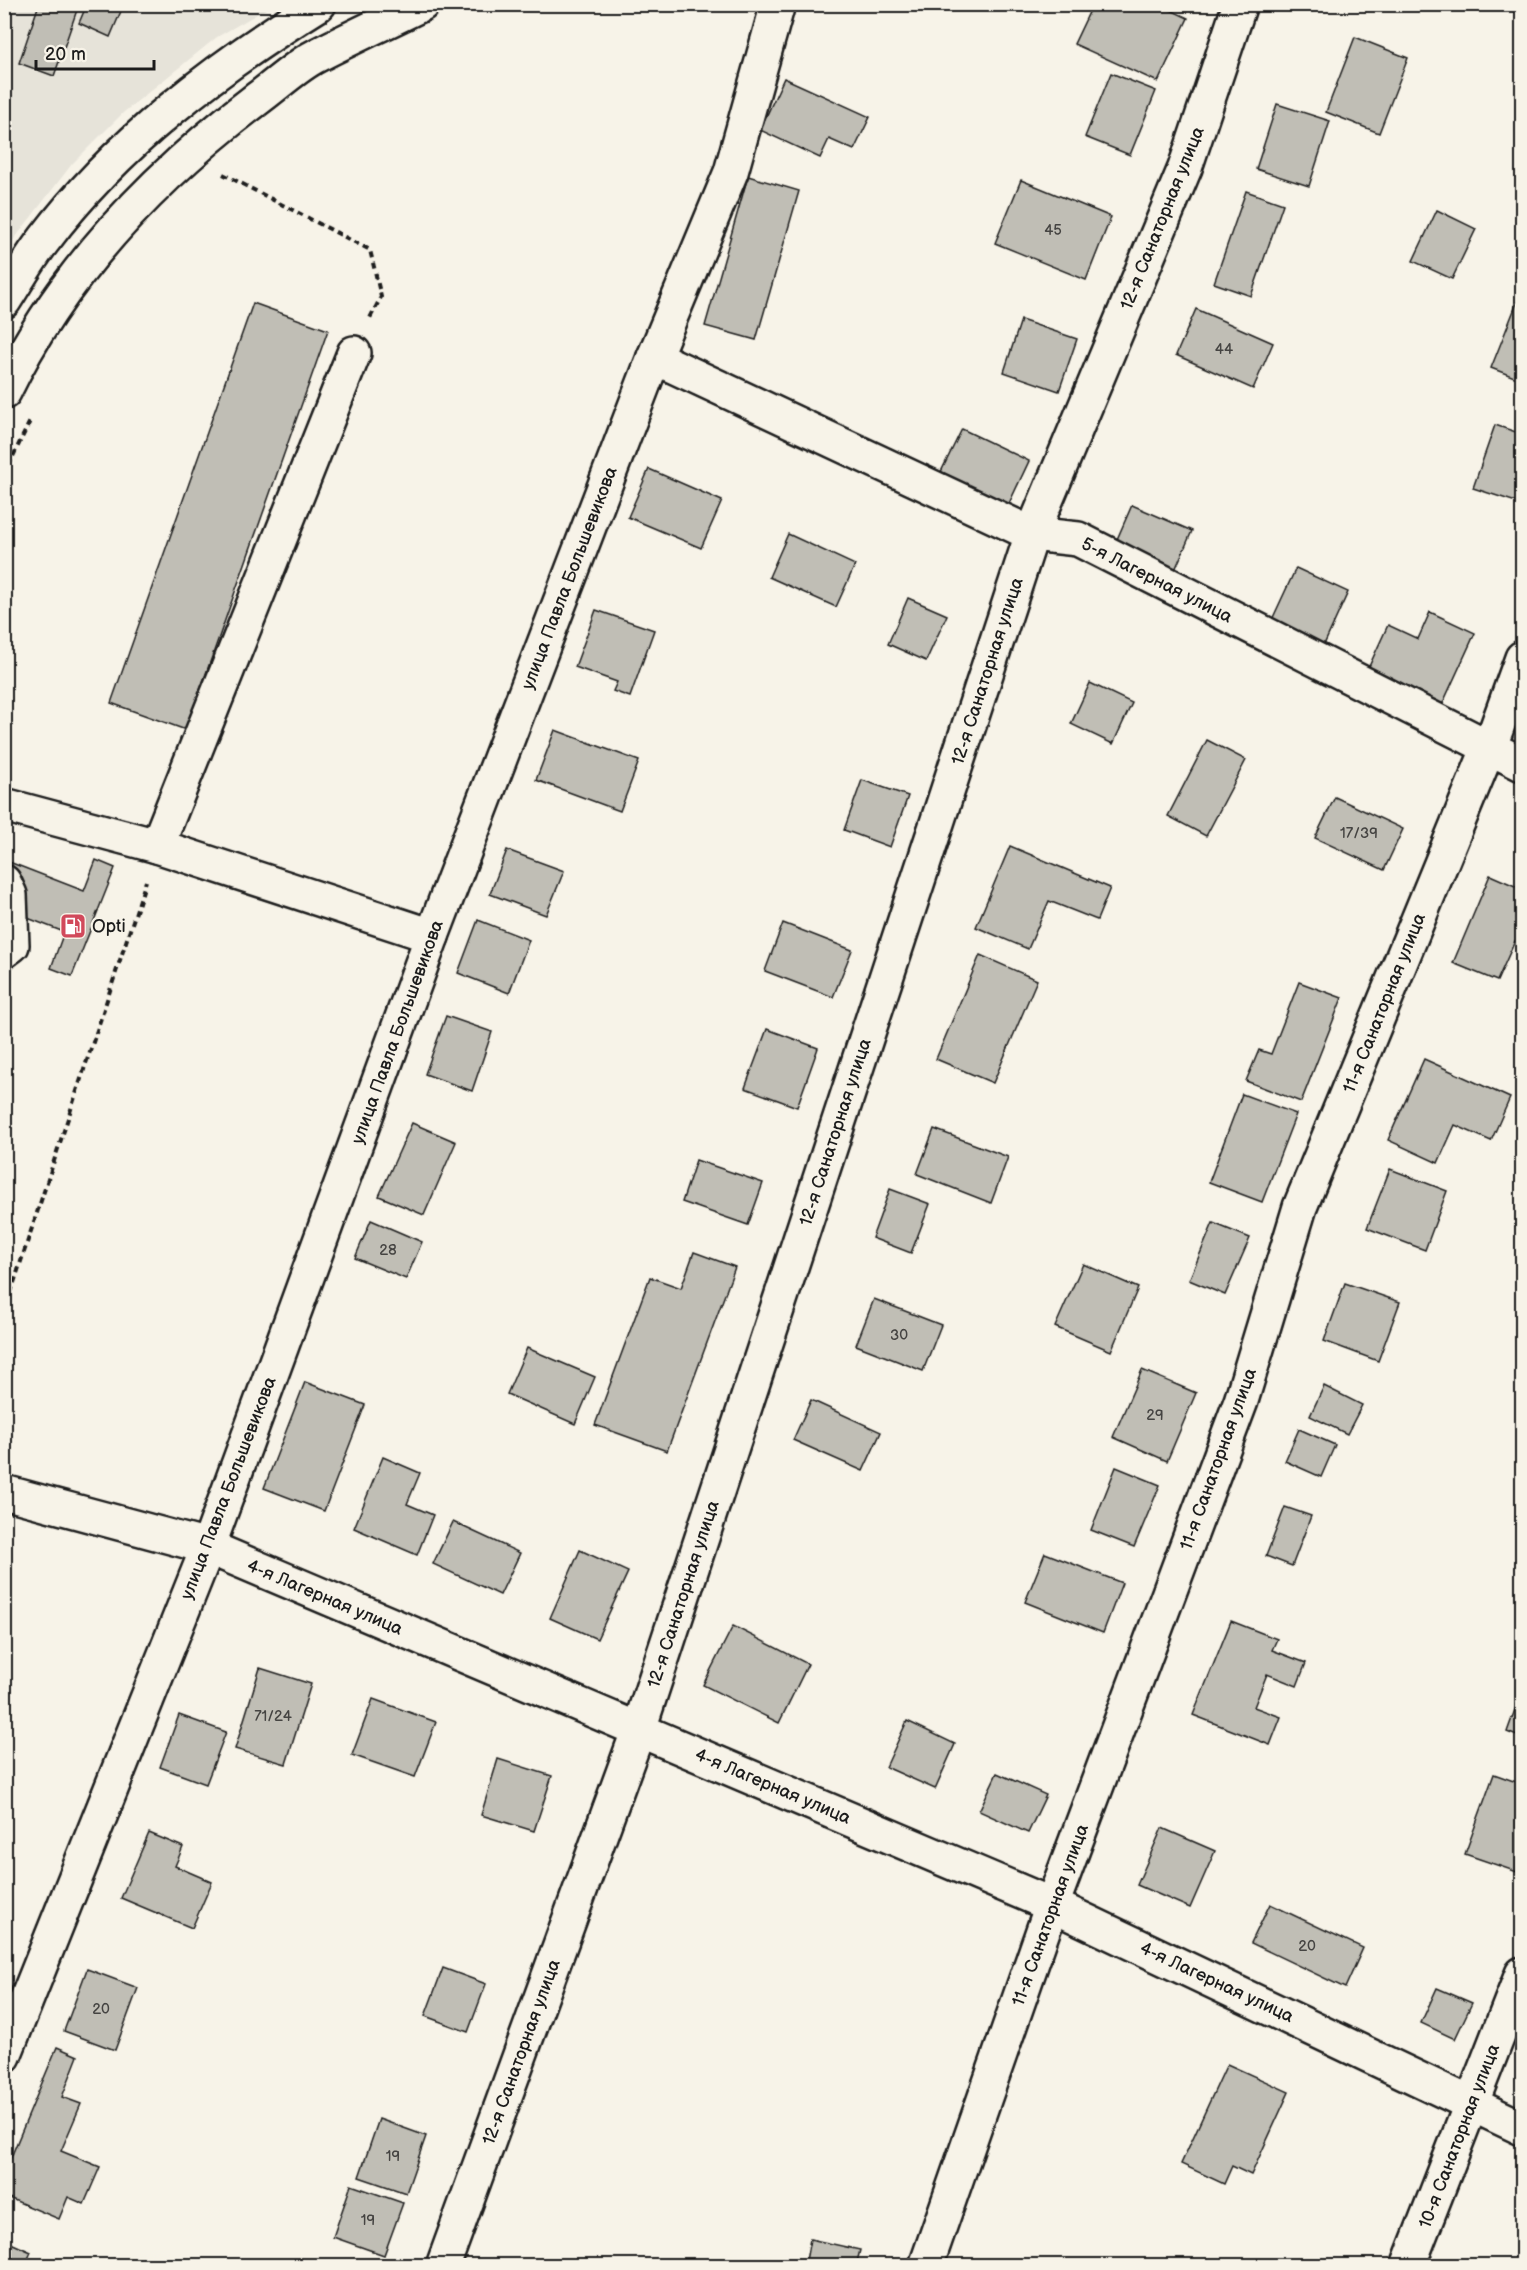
<svg xmlns="http://www.w3.org/2000/svg" width="1527" height="2270" font-family="'Balsamiq Sans',sans-serif">
<style>
.built{fill:#e6e3d9}
.building{fill:#c0beb5;stroke:#1c1c1c;stroke-width:1.5}
.lines{fill:none;stroke-linecap:round;stroke-linejoin:round}
.minor-casing{stroke:#1c1c1c;stroke-width:38}
.major-casing{stroke:#1c1c1c;stroke-width:38}
.path{stroke:#1c1c1c;stroke-width:4;stroke-dasharray:6 4.5;stroke-linecap:butt}
.minor{stroke:#f7f3e8;stroke-width:33}
.major{stroke:#f7f3e8;stroke-width:33}
.labels{text-anchor:middle;stroke-width:4.5;stroke-linejoin:round;paint-order:stroke}
.number-label{font-size:15px;fill:#454442}
.street-label{font-size:18px;fill:#1c1c1c;stroke:#f7f3e8}
.poi-label{font-size:18px;fill:#1c1c1c;stroke:#f7f3e8;text-anchor:start}
</style>
<rect width="100%" height="100%" fill="#f7f3e8"/>
<filter id="ink" filterUnits="userSpaceOnUse"><feTurbulence type="fractalNoise" baseFrequency=".0167" numOctaves="2"/><feDisplacementMap in="SourceGraphic" scale="12" xChannelSelector="R" yChannelSelector="G"/><feConvolveMatrix kernelMatrix="1 2 1 2 8 2 1 2 1" color-interpolation-filters="sRGB"/></filter>
<g filter="url(#ink)">
<polygon class="built" points="5,5 273,5 217,37 124,112 72,164 5,251"/>
<g class="building">
<polygon points="39,4 78,7 54,76 19,63"/>
<polygon points="87,4 124,4 110,37 79,23"/>
<polygon points="1093,4 1158,4 1188,18 1158,82 1074,44"/>
<polygon points="1355,37 1408,58 1379,133 1326,112"/>
<polygon points="1111,73 1156,91 1130,155 1085,137"/>
<polygon points="784,78 870,117 854,150 829,139 820,158 760,130"/>
<polygon points="1277,104 1330,121 1309,186 1256,169"/>
<polygon points="748,176 799,191 756,340 705,326"/>
<polygon points="1021,180 1111,217 1086,280 995,243"/>
<polygon points="1246,191 1283,204 1251,296 1214,283"/>
<polygon points="1437,210 1476,229 1452,279 1413,261"/>
<polygon points="1522,290 1522,380 1491,368"/>
<polygon points="253,303 328,330 186,730 111,703"/>
<polygon points="1196,309 1273,343 1253,389 1176,355"/>
<polygon points="1021,320 1077,339 1059,391 1004,372"/>
<polygon points="1495,425 1522,434 1522,504 1473,488"/>
<polygon points="962,429 1029,461 1004,514 936,482"/>
<polygon points="649,469 722,501 701,548 628,517"/>
<polygon points="1132,505 1192,531 1171,579 1111,553"/>
<polygon points="788,534 855,565 836,607 769,577"/>
<polygon points="1296,568 1348,592 1323,647 1270,624"/>
<polygon points="908,598 947,615 926,661 888,644"/>
<polygon points="596,610 654,630 630,697 613,691 617,682 575,667"/>
<polygon points="1430,612 1475,633 1442,705 1367,671 1388,625 1418,639"/>
<polygon points="1090,683 1132,703 1113,744 1071,724"/>
<polygon points="555,730 639,761 620,811 536,780"/>
<polygon points="1207,740 1246,760 1206,836 1168,816"/>
<polygon points="862,780 908,796 890,847 844,830"/>
<polygon points="1335,797 1403,829 1384,870 1315,838"/>
<polygon points="1010,846 1110,888 1097,920 1049,901 1028,949 976,927"/>
<polygon points="507,850 564,871 546,915 490,894"/>
<polygon points="4,860 84,891 96,860 115,868 72,976 51,968 64,932 4,909"/>
<polygon points="1490,875 1522,889 1522,944 1515,941 1497,981 1453,963"/>
<polygon points="478,920 529,940 509,993 458,973"/>
<polygon points="783,923 852,950 833,997 765,971"/>
<polygon points="980,955 1037,980 993,1083 936,1059"/>
<polygon points="1299,982 1342,998 1301,1102 1246,1081 1259,1050 1271,1054"/>
<polygon points="446,1016 492,1032 472,1091 425,1074"/>
<polygon points="767,1029 818,1048 797,1107 745,1088"/>
<polygon points="1424,1059 1510,1098 1491,1141 1455,1125 1438,1163 1388,1140"/>
<polygon points="1242,1094 1296,1114 1262,1202 1209,1182"/>
<polygon points="412,1123 456,1142 424,1215 379,1196"/>
<polygon points="934,1129 1008,1157 991,1203 917,1174"/>
<polygon points="696,1160 763,1183 748,1225 682,1202"/>
<polygon points="1390,1169 1447,1191 1425,1250 1367,1228"/>
<polygon points="890,1189 930,1204 911,1253 872,1238"/>
<polygon points="371,1220 422,1242 406,1279 355,1258"/>
<polygon points="1213,1223 1250,1238 1225,1295 1189,1280"/>
<polygon points="694,1252 735,1267 667,1451 595,1425 650,1277 681,1288"/>
<polygon points="1083,1264 1138,1288 1111,1351 1055,1327"/>
<polygon points="1345,1283 1400,1302 1378,1361 1324,1341"/>
<polygon points="874,1299 941,1325 923,1371 856,1345"/>
<polygon points="527,1348 595,1377 575,1424 507,1394"/>
<polygon points="1142,1370 1196,1393 1167,1461 1113,1437"/>
<polygon points="305,1382 365,1405 324,1511 264,1488"/>
<polygon points="1324,1386 1362,1405 1347,1434 1310,1416"/>
<polygon points="811,1400 881,1432 863,1471 793,1440"/>
<polygon points="1299,1429 1335,1445 1321,1477 1285,1461"/>
<polygon points="383,1457 420,1473 407,1504 433,1515 417,1555 354,1528"/>
<polygon points="1116,1467 1160,1485 1134,1547 1091,1530"/>
<polygon points="1285,1507 1311,1516 1292,1566 1266,1556"/>
<polygon points="453,1522 520,1553 500,1595 433,1564"/>
<polygon points="580,1550 628,1572 597,1639 550,1618"/>
<polygon points="1045,1553 1122,1583 1103,1633 1025,1602"/>
<polygon points="1231,1621 1277,1639 1272,1650 1306,1663 1297,1686 1267,1674 1254,1707 1281,1717 1270,1745 1193,1715"/>
<polygon points="733,1626 808,1664 779,1723 703,1685"/>
<polygon points="260,1668 311,1684 286,1764 235,1749"/>
<polygon points="1522,1690 1522,1738 1507,1732"/>
<polygon points="373,1699 436,1722 415,1777 352,1755"/>
<polygon points="179,1715 226,1732 206,1784 160,1767"/>
<polygon points="907,1721 955,1744 935,1789 886,1767"/>
<polygon points="498,1759 552,1776 534,1831 481,1815"/>
<polygon points="997,1773 1046,1795 1028,1833 979,1811"/>
<polygon points="1494,1774 1522,1784 1520,1873 1465,1854"/>
<polygon points="1162,1828 1215,1851 1190,1908 1137,1885"/>
<polygon points="149,1833 183,1847 175,1866 212,1882 192,1928 121,1898"/>
<polygon points="1270,1904 1363,1948 1345,1988 1251,1943"/>
<polygon points="443,1968 486,1984 468,2032 425,2016"/>
<polygon points="87,1969 138,1988 115,2050 64,2031"/>
<polygon points="1437,1988 1472,2003 1455,2039 1421,2023"/>
<polygon points="57,2047 78,2056 62,2097 81,2104 61,2151 100,2167 84,2204 68,2197 59,2219 4,2196 4,2174"/>
<polygon points="1227,2064 1289,2092 1251,2175 1232,2166 1224,2184 1181,2164"/>
<polygon points="379,2119 426,2136 406,2193 359,2177"/>
<polygon points="351,2185 403,2203 384,2255 333,2237"/>
<polygon points="810,2239 860,2250 856,2266 805,2266"/>
<polygon points="4,2240 31,2252 25,2266 4,2266"/>
</g>
<g class="lines">
<defs>
<g id="minor">
<polyline points="654,357 1032,534 1078,539 1522,764"/>
<polyline points="4,805 157,846 354,353"/>
<polyline points="157,846 432,936"/>
<polyline points="4,882 10,895 12,945 4,951"/>
<polyline points="4,1492 208,1547 1052,1905 1522,2128"/>
<polyline points="4,2056 208,1547 432,936 654,357 731,172 778,4"/>
<polyline points="443,2266 639,1729 1032,534 1185,168 1240,4"/>
<polyline points="926,2266 1052,1905 1241,1401 1300,1207 1496,730 1522,658"/>
<polyline points="1408,2266 1522,1974"/>
</g>
<g id="major">
<path d="M 4,301 C 17,281 29,259 44,240 C 117,143 216,68 319,4"/>
<path d="M 4,392 C 61,274 154,177 257,99 C 275,86 293,69 312,58 C 348,39 386,22 422,4"/>
</g>
</defs>
<use href="#minor" class="minor-casing"/>
<use href="#major" class="major-casing"/>
<g class="path">
<polyline points="223,174 370,250 381,297 369,320"/>
<polyline points="4,475 31,419"/>
<polyline points="4,1313 146,881"/>
</g>
<use href="#minor" class="minor"/>
<use href="#major" class="major"/>
</g>
</g>
<defs>
<symbol id="fuel-square" viewBox="-11 -11 22 22"><rect x="-9" y="-9" width="18" height="18" rx="4" fill="#d1495b" stroke="#f7f3e8"/><path d="M-5.5-6h7V0h2V4h1.3V-2.5L3-4.5l.8-.8L6-3V5H2.5V1h-1V6h-7ZM-4.2-4.7v3.2H.2V-4.7Z" fill="#fff"/></symbol>
</defs>
<g fill-rule="evenodd">
<use href="#fuel-square" x="58" y="911" width="30" height="30"/>
</g>
<g class="labels">
<g class="number-label">
<text x="1053" y="235">45</text>
<text x="1224" y="354">44</text>
<text x="1359" y="838">17/39</text>
<text x="388" y="1255">28</text>
<text x="899" y="1340">30</text>
<text x="1155" y="1420">29</text>
<text x="273" y="1721">71/24</text>
<text x="1307" y="1951">20</text>
<text x="101" y="2014">20</text>
<text x="393" y="2161">19</text>
<text x="368" y="2225">19</text>
</g>
<g class="street-label">
<text transform="translate(1162 218) rotate(-68)" y="6">12-я Санаторная улица</text>
<text transform="translate(569 578) rotate(-69)" y="6">улица Павла Большевикова</text>
<text transform="translate(1157 580) rotate(27)" y="6">5-я Лагерная улица</text>
<text transform="translate(987 671) rotate(-72)" y="6">12-я Санаторная улица</text>
<text transform="translate(1384 1003) rotate(-68)" y="6">11-я Санаторная улица</text>
<text transform="translate(397 1032) rotate(-70)" y="6">улица Павла Большевикова</text>
<text transform="translate(835 1132) rotate(-72)" y="6">12-я Санаторная улица</text>
<text transform="translate(1218 1459) rotate(-70)" y="6">11-я Санаторная улица</text>
<text transform="translate(228 1488) rotate(-69)" y="6">улица Павла Большевикова</text>
<text transform="translate(683 1594) rotate(-72)" y="6">12-я Санаторная улица</text>
<text transform="translate(325 1597) rotate(23)" y="6">4-я Лагерная улица</text>
<text transform="translate(773 1786) rotate(23)" y="6">4-я Лагерная улица</text>
<text transform="translate(1050 1915) rotate(-70)" y="6">11-я Санаторная улица</text>
<text transform="translate(1217 1982) rotate(25)" y="6">4-я Лагерная улица</text>
<text transform="translate(521 2052) rotate(-70)" y="6">12-я Санаторная улица</text>
<text transform="translate(1459 2136) rotate(-69)" y="6">10-я Санаторная улица</text>
</g>
<g class="poi-label">
<text x="92" y="932">Opti</text>
</g>
</g>
<rect width="1527" height="2270" fill="none" stroke="#f7f3e8" stroke-width="24"/>
<rect x="12" y="12" width="1503" height="2246" fill="none" stroke="#1c1c1c" stroke-width="2" filter="url(#ink)"/>
<path d="M36 60v9h118v-9" fill="none" stroke="#1c1c1c" stroke-width="3"/>
<text x="45" y="60" font-size="18" fill="#1c1c1c" stroke="#f7f3e8" stroke-width="4.5" paint-order="stroke">20 m</text>
</svg>
